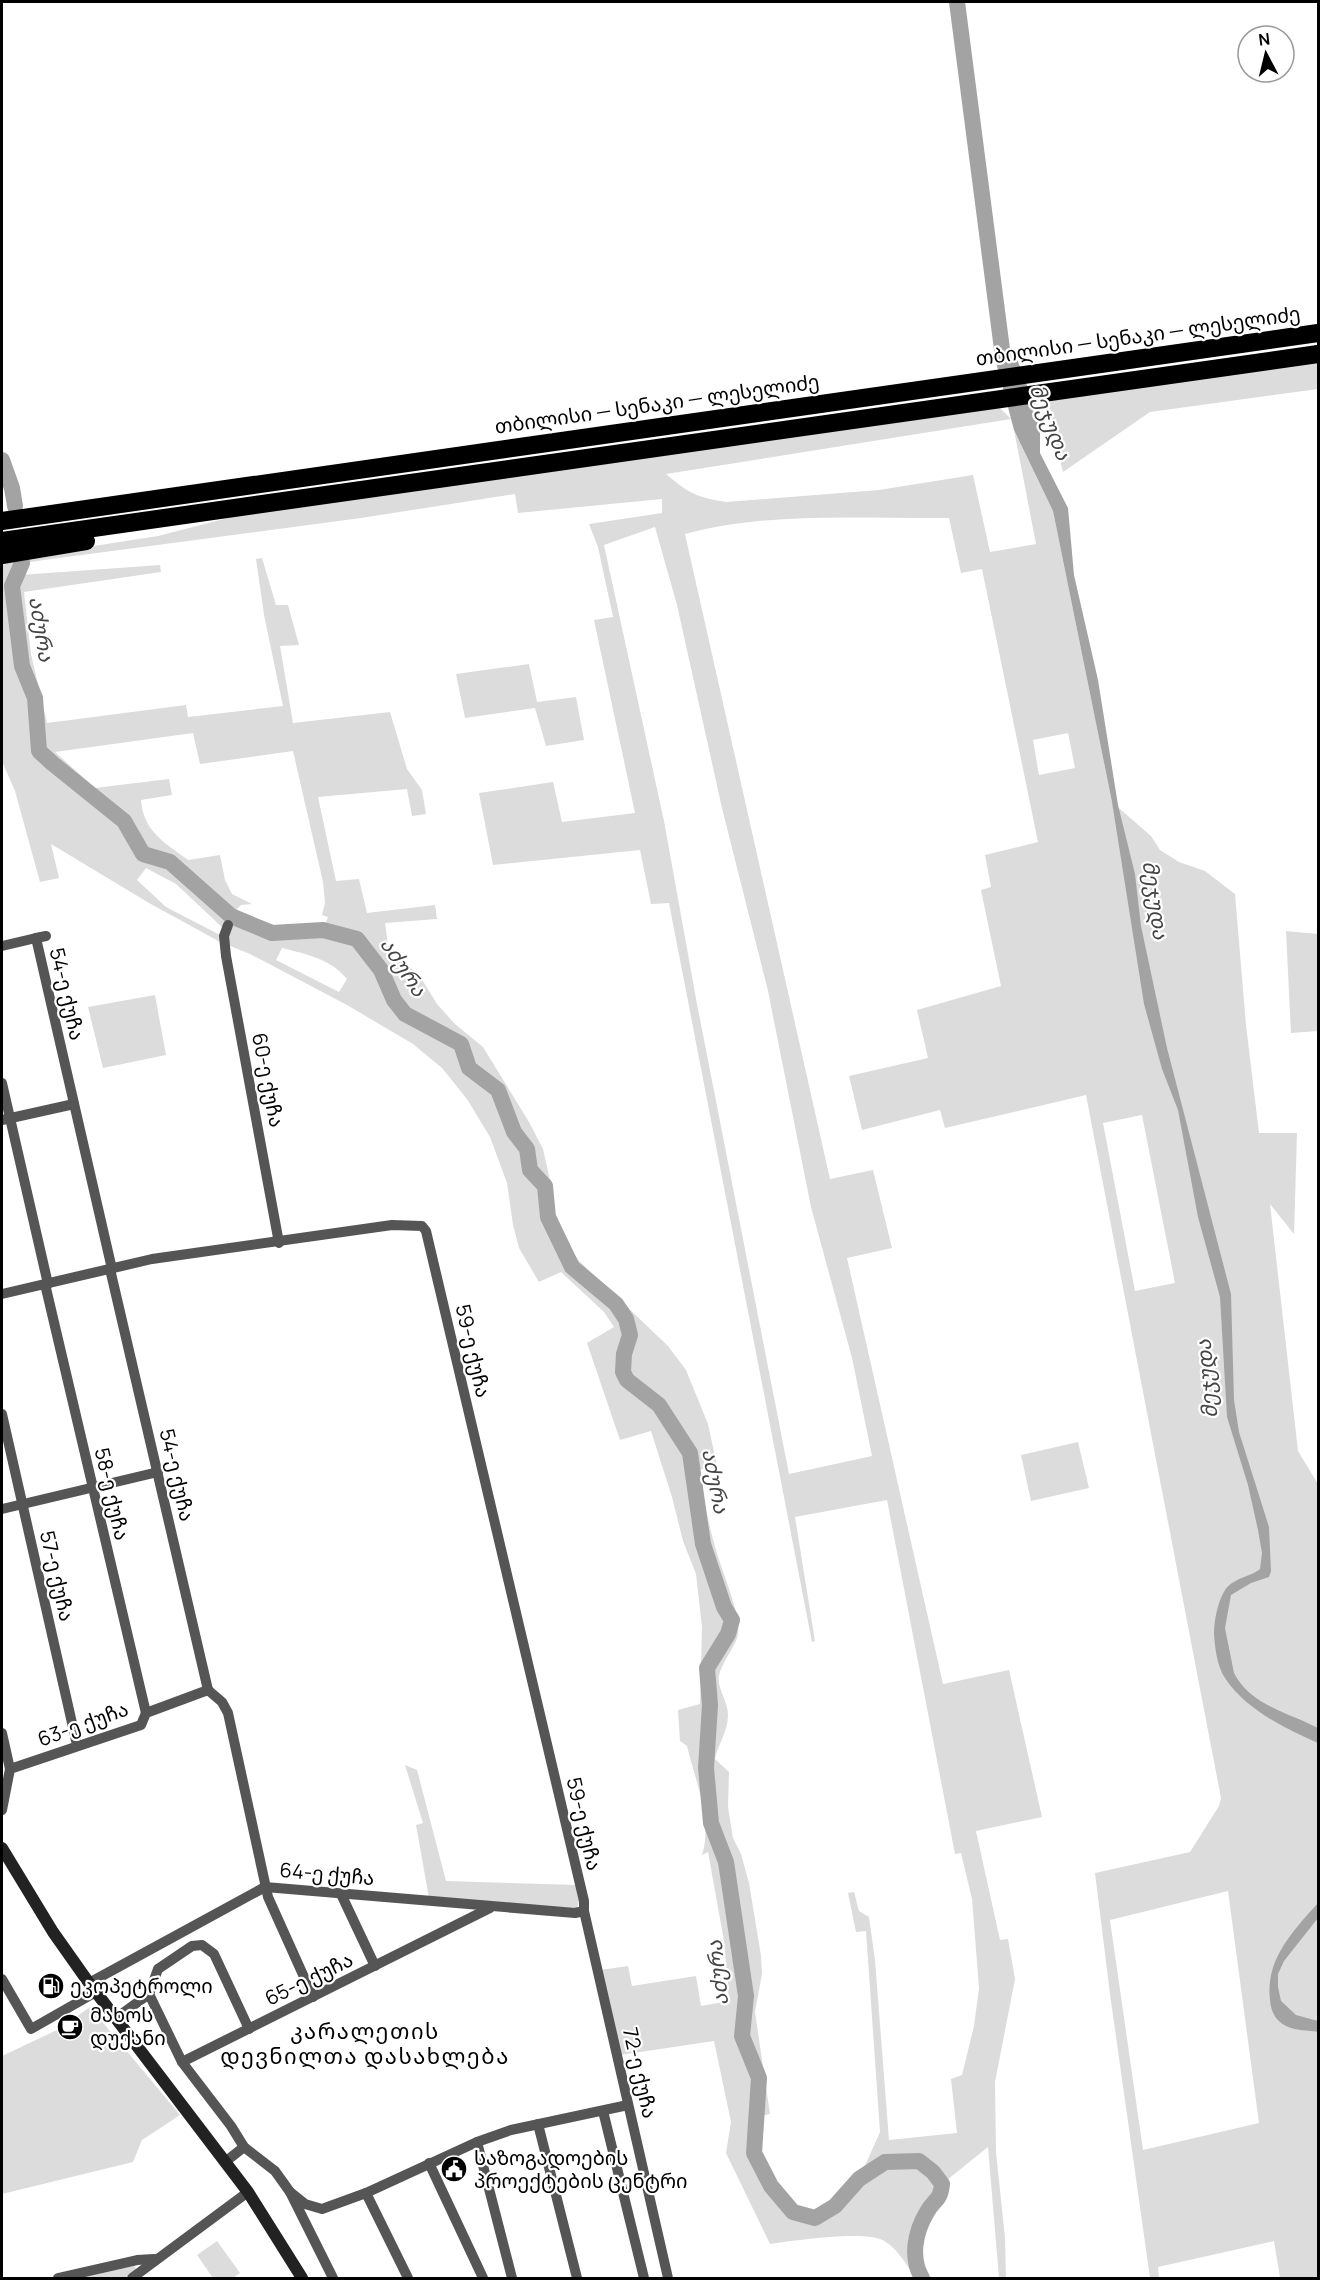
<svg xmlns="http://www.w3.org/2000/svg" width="1320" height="2280" font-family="Manrope,'Noto Sans Georgian',sans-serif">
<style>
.green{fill:#dcdcdc;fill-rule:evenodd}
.water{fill:#a3a3a3}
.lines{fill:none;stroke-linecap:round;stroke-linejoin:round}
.river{stroke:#a3a3a3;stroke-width:16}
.minor{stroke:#555;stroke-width:10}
.secondary{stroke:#222;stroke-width:12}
.motorway{stroke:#000;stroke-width:18}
.labels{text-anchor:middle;stroke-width:4.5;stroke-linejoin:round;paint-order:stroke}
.street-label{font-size:20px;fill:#000;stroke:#fff}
.poi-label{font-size:20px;fill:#000;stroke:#fff;text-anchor:start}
.water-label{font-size:21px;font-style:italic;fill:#444;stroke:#fff}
.quarter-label{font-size:22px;letter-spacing:1.5px;fill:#000;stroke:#fff}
</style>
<rect width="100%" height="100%" fill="#fff"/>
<g class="green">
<polygon points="1318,354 1318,389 1150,412 1063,472 1043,394"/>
<path d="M 1000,408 L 1011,419 L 666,474 C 689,493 695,497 726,502 L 879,490 L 973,475 L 990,552 L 1036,544 L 1014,430 L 1053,511 L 1112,802 L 1151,836 L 1160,850 L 1179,862 L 1205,871 L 1235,894 L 1246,1025 L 1259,1133 L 1297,1133 L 1294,1234 L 1270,1204 L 1298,1451 L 1318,1484 L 1318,2278 L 1280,2278 L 1274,2241 L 1158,2267 L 1159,2278 L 1150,2278 L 1110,1994 L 1095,1873 L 1190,1852 L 1219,1806 L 1221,1798 L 1086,1095 L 945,1128 L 940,1110 L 862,1130 L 849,1076 L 928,1058 L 917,1010 L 1001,986 L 981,890 L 991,887 L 985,855 L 1038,842 L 982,569 L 961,573 L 949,518 C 862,519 769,511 685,534 L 830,1179 L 873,1170 L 892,1248 L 847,1258 L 943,1684 L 1009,1670 L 1042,1817 L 976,1831 L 1000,1940 L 1008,1939 L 1015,1979 L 995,2082 L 996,2152 L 1005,2238 L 1006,2278 L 999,2278 L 988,2147 L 942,2184 C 940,2202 935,2198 927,2212 C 915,2232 911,2258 922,2278 L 915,2278 C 907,2265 899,2251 886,2242 C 870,2229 792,2241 770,2244 L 726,2153 L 731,2122 L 714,2041 L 620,2055 L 600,1970 L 628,1966 L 632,1986 L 696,1976 L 701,2006 L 729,2001 L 724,1941 L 708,1852 L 702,1855 C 713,1821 695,1780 687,1746 L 680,1741 L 678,1710 L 700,1704 L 702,1627 L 696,1574 L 683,1541 L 672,1497 L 651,1431 L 620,1440 L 587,1343 L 614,1327 L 604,1312 L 561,1272 L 539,1282 L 519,1248 L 513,1225 L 507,1183 L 490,1137 L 467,1099 L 442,1068 L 413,1044 L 347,1005 L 250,954 L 228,945 L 226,937 L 235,918 L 272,933 L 323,930 L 328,917 L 322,915 L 325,903 L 323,882 L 293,751 L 200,764 L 193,733 L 55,752 L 95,788 L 169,779 L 172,795 L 141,800 C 143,831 165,843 188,860 L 220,855 L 225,880 L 232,894 L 252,904 L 241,905 L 232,914 L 172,859 L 144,852 L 124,816 L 43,750 L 37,697 L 25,667 L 14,586 L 20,575 L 160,565 L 161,572 L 24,592 L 31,654 L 47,723 L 186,705 L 188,717 L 283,706 L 264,615 L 256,559 L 262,558 L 276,605 L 288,605 L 299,645 L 280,646 L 293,723 L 390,712 L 407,769 L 422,790 L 426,814 L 412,816 L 407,789 L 318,797 L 336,881 L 359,879 L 367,913 L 435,905 L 437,919 L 385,923 L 389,952 L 395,959 L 409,966 L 421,978 L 437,1004 L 455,1024 L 483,1047 L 529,1122 L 543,1149 L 551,1185 L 553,1209 L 560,1233 L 579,1261 L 668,1346 L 686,1370 L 708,1424 L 717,1466 L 698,1470 C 704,1497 708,1524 716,1550 C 722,1571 741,1615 738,1634 C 737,1645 722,1661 719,1676 C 717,1689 728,1701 728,1715 C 728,1731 718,1744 715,1759 L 729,1772 L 728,1807 L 733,1838 L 741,1854 L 749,1883 L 761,1956 L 762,1974 L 755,2012 L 770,2114 L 757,2117 L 754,2153 L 771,2186 L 793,2212 L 815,2218 L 835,2206 L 859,2179 L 880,2132 L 866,1931 L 856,1932 L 848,1893 L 854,1892 L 859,1911 L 869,1917 L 875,1960 L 889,2140 L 957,2133 L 951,2079 L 962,2075 L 974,2026 L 979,1988 L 972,1899 L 961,1853 L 955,1854 L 887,1500 L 795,1517 L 815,1641 L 812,1642 L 669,903 L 651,904 L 640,850 L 493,865 L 479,793 L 553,782 L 562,822 L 635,813 L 594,620 L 613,617 L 598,547 L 589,524 L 662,513 L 662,499 L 518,513 L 515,494 L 361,518 L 44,560 L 24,563 L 23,557 L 158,536 L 247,513 ZM 655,527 L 677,605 L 722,808 L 768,991 L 811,1207 L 852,1358 L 872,1456 L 789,1474 L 697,1004 L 664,821 L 604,545 ZM 1068,733 L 1075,768 L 1039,775 L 1033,740 ZM 282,948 C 306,954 331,959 347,979 L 339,992 L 276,960 ZM 1142,1115 L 1175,1283 L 1135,1291 L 1103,1123 ZM 1228,1891 L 1259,2123 L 1143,2150 L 1110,1920 Z"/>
<polygon points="20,557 21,563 11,587 20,668 32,699 33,736 37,753 122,823 141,856 170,865 231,918 224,929 176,884 146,868 137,880 166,907 222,936 222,943 149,903 51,844 59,878 40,882 15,791 2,761 2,560"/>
<polygon points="529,664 537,702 576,697 584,740 546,746 535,708 465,718 456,674"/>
<polygon points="1286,931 1318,934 1318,1031 1291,1033"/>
<polygon points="155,995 166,1055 103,1068 88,1007"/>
<polygon points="1078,1442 1089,1488 1031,1501 1021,1455"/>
<polygon points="405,1765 417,1770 446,1881 578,1885 580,1896 577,1909 429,1898 416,1825 423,1823"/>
<polygon points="90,2007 180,2115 142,2140 133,2162 2,2194 2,2056 57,2030"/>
<polygon points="217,2241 240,2273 233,2278 213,2278 197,2255"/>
<polygon points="135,2266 136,2270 124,2278 65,2278"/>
</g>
<g class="water">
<path d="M 1003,357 L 1017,359 L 1037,412 L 1040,428 L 1040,453 L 1068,508 L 1074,575 L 1098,680 L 1118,805 L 1135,874 L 1141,926 L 1167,1048 L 1231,1294 L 1234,1400 L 1239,1432 L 1269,1527 L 1271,1571 L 1269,1577 L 1251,1583 L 1231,1595 L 1225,1628 L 1234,1673 C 1250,1705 1289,1713 1318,1728 L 1318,1743 C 1286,1729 1245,1709 1225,1678 C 1217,1666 1215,1648 1214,1634 C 1214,1620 1218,1601 1225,1590 C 1233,1578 1250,1577 1260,1569 L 1262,1553 L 1258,1530 L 1248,1485 L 1227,1417 L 1220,1297 L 1198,1217 L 1178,1110 L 1162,1069 L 1144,1004 L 1112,802 L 1053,511 L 1014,430 L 996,362 Z"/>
<path d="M 1318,1903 L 1318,1918 L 1284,1961 L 1278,1974 L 1278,1987 L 1281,2001 L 1296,2015 L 1318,2021 L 1318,2032 C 1309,2030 1295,2031 1286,2026 C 1276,2021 1271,2012 1270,2000 C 1265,1960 1293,1931 1318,1903 Z"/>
</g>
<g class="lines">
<g class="river">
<polyline points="957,2 1003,357 1009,378"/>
<polyline points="2,460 12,488 15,506"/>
<path d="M 22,563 L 12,586 L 22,666 L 35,698 L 39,751 L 52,763 L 124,821 L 143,854 L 170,862 L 231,916 L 272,933 L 323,930 L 357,939 L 381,970 L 394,1000 L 405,1014 L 461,1044 L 469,1068 L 498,1090 L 514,1132 L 527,1149 L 530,1170 L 545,1186 L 548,1217 L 572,1267 L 616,1304 L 626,1319 L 630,1335 L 624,1354 L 623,1372 L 627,1380 L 659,1405 L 690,1453 L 703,1544 L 724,1607 L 732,1620 L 728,1634 L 707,1668 L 710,1705 L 706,1768 L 711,1823 L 726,1862 L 746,1996 L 742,2036 L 759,2078 L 754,2153 L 771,2186 L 793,2212 L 815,2218 L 835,2206 L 859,2179 L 885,2162 L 919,2161 L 933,2172 L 942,2184 C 940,2202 935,2198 927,2212 C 915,2232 910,2258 922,2278"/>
</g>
<g class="minor">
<polyline points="228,925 224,936 226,956 279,1243"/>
<polyline points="46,936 36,938 112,1269"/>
<polyline points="2,946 36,938"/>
<polyline points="2,1083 48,1284"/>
<polyline points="2,1120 74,1104"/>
<polyline points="110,1269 208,1690"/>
<polyline points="45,1284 146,1713"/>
<polyline points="2,1294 152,1259 392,1225 422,1226 426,1231 584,1901 584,1911 668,2278"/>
<polyline points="2,1414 77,1745"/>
<polyline points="2,1509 158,1472"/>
<polyline points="208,1690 222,1702 228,1713 268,1897 313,1997"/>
<polyline points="146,1713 208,1690"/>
<polyline points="2,1733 10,1769"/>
<polyline points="2,1810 10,1769 141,1725 146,1713"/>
<polyline points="341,1894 375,1966"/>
<polyline points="2,1979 31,2029 96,1992"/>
<polyline points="89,1983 265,1887 575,1913 584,1911"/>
<polyline points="149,1994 182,2062 231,2126 244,2147 275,2171 290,2192 333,2278"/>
<polyline points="149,1994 158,1969 192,1946 202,1945 214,1954 249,2029"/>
<polyline points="116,2018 149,1994"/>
<polyline points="182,2062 490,1908"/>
<polyline points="603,2111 644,2278"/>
<polyline points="538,2124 577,2278"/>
<polyline points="477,2142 512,2278"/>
<polyline points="225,2162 244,2147"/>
<polyline points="429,2163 483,2278"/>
<polyline points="290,2192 305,2204 322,2209 366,2193 477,2142 511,2130 628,2105"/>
<polyline points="366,2193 408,2278"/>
<polyline points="58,2278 137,2260 154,2259"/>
<polyline points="132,2278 248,2192"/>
</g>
<polyline class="secondary" points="2,1848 53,1932 89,1983 248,2192 302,2278"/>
<g class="motorway">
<polyline points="2,521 1318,333"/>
<polyline points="2,541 1318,354"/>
<polyline points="2,555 86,541"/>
</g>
</g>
<defs>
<symbol id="fuel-disc" viewBox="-11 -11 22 22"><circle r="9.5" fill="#000" stroke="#fff"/><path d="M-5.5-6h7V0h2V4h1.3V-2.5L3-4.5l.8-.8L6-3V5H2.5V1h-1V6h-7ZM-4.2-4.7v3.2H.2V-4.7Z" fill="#fff"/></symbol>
<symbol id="cafe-disc" viewBox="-11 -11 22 22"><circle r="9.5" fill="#000" stroke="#fff"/><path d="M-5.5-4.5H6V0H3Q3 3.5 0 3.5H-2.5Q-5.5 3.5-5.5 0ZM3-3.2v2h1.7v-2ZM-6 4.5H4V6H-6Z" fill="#fff"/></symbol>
<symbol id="civic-disc" viewBox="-11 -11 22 22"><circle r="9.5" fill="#000" stroke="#fff"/><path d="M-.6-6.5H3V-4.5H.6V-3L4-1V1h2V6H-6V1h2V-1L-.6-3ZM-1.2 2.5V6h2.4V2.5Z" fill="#fff"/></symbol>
</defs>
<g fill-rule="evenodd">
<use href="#fuel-disc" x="36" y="1971" width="30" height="30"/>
<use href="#cafe-disc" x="55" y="2012" width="30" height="30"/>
<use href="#civic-disc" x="439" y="2154" width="30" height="30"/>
</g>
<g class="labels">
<g class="street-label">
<text transform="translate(1138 336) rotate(-8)" y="7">თბილისი — სენაკი — ლესელიძე</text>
<text transform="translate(657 404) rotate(-8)" y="7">თბილისი — სენაკი — ლესელიძე</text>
<text transform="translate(67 994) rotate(77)" y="7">54-ე ქუჩა</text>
<text transform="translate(268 1080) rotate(79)" y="7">60-ე ქუჩა</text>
<text transform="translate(473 1351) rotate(77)" y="7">59-ე ქუჩა</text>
<text transform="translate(177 1475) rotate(77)" y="7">54-ე ქუჩა</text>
<text transform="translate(112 1494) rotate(77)" y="7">58-ე ქუჩა</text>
<text transform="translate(57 1576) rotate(77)" y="7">57-ე ქუჩა</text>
<text transform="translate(83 1724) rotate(-20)" y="7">63-ე ქუჩა</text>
<text transform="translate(584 1824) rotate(77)" y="7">59-ე ქუჩა</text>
<text transform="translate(327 1874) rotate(5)" y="7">64-ე ქუჩა</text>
<text transform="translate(309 1979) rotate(-26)" y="7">65-ე ქუჩა</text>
<text transform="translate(640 2073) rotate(77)" y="7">72-ე ქუჩა</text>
</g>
<g class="poi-label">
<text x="70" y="1993">ეკოპეტროლი</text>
<text x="90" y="2022">მახოს<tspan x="90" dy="23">დუქანი</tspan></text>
<text x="474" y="2165">საზოგადოების<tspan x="474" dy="23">პროექტების ცენტრი</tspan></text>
</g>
<g class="water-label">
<text transform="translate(1050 422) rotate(69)" y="7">მეჯუდა</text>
<text transform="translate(41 629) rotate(81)" y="7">აძურა</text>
<text transform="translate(1155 900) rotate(82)" y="7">მეჯუდა</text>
<text transform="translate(403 967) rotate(57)" y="7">აძურა</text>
<text transform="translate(1207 1379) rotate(-95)" y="7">მეჯუდა</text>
<text transform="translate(715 1481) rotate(79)" y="7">აძურა</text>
<text transform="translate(718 1973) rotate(-96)" y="7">აძურა</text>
</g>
<g class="quarter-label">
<text x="365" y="2039">კარალეთის<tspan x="365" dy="25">დევნილთა დასახლება</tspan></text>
</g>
</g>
<rect width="1320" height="2280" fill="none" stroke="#000000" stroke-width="6"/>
<g transform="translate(1266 54) rotate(353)"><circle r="28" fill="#ffffff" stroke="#999999" stroke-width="1.5"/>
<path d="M0-4.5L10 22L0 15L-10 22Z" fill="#000000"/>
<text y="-9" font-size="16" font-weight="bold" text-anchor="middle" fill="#000000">N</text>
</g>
</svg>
